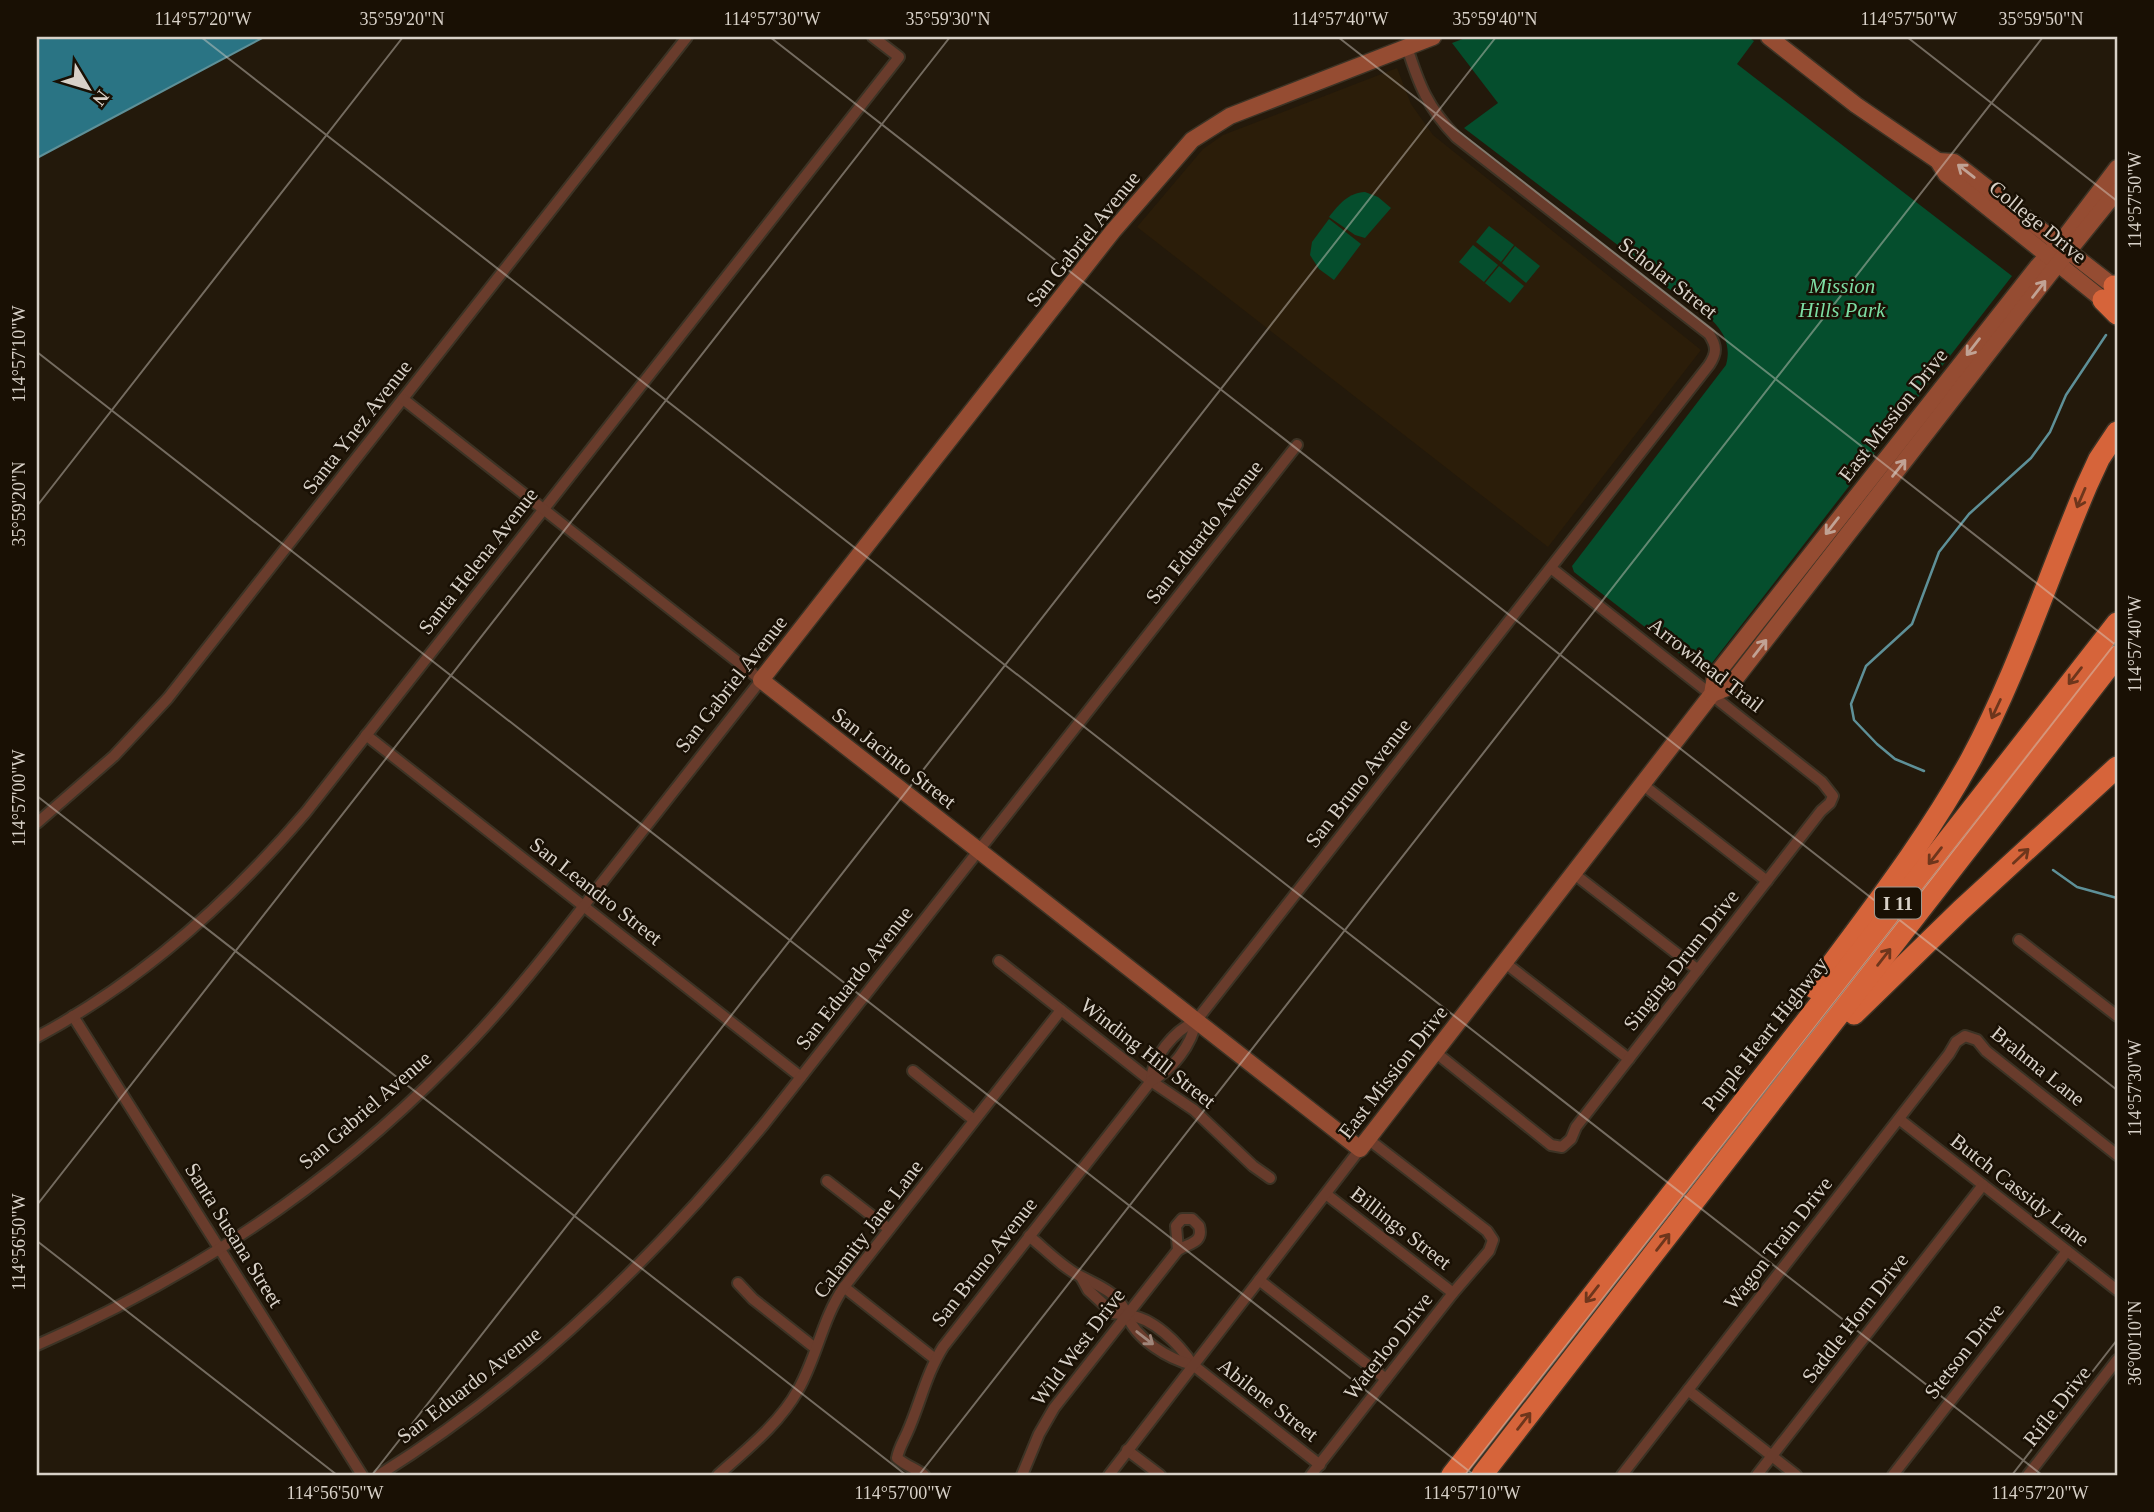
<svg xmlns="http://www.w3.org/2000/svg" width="2154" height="1512" font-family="Georgia,serif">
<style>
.built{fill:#2b1d09}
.green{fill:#054e2d}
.water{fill:#2a7484;stroke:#5e9098;stroke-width:2}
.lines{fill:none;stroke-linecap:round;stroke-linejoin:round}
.stream{stroke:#5e9098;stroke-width:2.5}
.street-casing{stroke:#3c3325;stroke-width:14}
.secondary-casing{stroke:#3c3325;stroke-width:19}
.highway-casing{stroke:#3c3325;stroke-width:24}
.street{stroke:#693c2c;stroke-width:10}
.secondary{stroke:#954c32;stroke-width:16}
.highway{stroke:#d6643a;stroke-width:21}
.oneway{stroke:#c1a294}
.oneway2{stroke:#6e361c}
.oneway3{stroke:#a0867a}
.ticks{fill:none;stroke:#d8d1c8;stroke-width:2;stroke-opacity:0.45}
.labels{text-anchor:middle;stroke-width:5;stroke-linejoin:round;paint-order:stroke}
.shield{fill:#191004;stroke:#9f978d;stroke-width:2}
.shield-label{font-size:19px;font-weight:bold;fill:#d8d1c8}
.street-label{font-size:21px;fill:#d8d1c8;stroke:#191004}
.park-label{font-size:21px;font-style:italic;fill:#7cdda3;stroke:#191004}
.neatline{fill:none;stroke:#d8d1c8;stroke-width:2.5}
.ticks-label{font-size:18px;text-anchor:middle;fill:#d8d1c8}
</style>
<rect width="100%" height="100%" fill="#23190b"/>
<polygon class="built" points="1397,68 1411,104 1433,135 1701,350 1548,547 1137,227 1203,149 1223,135"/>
<g class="green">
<path d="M 1468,37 L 1748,37 L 1754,41 L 1737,64 L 2012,276 L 1708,668 L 1699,669 L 1574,572 L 1572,566 L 1726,365 C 1734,336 1713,320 1692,303 L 1689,304 L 1664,285 L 1666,283 L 1664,281 L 1662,283 L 1642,267 L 1643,264 L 1619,246 L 1464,128 L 1498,103 L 1452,43 Z"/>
<path d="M 1365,192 L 1378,197 L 1391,208 L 1365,238 L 1355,235 L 1329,217 C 1339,204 1348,193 1365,192 Z"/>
<polygon points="1329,219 1361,244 1334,280 1319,269 1310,255 1312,242"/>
<polygon points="1489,226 1514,245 1501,262 1476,242"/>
<polygon points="1473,245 1498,265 1484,282 1459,262"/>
<polygon points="1515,246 1540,266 1526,283 1502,263"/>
<polygon points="1499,266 1524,286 1510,303 1485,283"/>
</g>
<polygon class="water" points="37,37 264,37 37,158"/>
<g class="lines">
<g class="stream">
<polyline points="1924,771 1895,759 1877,744 1854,720 1851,704 1866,666 1912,624 1939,552 1969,514 2031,458 2050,432 2066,395 2106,335"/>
<polyline points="2053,870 2077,887 2117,898"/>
</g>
<defs>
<g id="street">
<polyline points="366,735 801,1077"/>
<polyline points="1642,784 1767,881"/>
<polyline points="37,823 114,756 168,698 687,37"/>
<polyline points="1573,873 1698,970"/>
<polyline points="2019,940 2117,1016"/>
<polyline points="999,961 1151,1081 1194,1110 1253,1166 1270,1178"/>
<polyline points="1504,962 1629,1059"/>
<polyline points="73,1016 362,1475"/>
<path d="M 37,1037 C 140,982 231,900 306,812 L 899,57 L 873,37"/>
<polyline points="1435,1052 1551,1145 1562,1147 1571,1139 1576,1127 1821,811 1830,803 1833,796 1822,782 1551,568"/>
<polyline points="913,1071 974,1120"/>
<path d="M 1151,1081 C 1152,1057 1174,1031 1196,1021 L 1709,365 C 1717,353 1717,346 1709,334 L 1456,137 C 1428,108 1419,85 1407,47"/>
<polyline points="1899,1119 2117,1290"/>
<polyline points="827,1181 889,1229"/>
<polyline points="1326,1194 1453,1293"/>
<path d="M 1029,1236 C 1044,1248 1064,1269 1082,1277 C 1101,1287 1119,1293 1127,1315 C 1153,1317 1179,1344 1193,1365 L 1320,1465"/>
<path d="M 1081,1277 L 1088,1290 L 1113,1313 L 1127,1315 C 1136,1339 1168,1359 1193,1365"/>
<polyline points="1259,1280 1386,1379"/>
<polyline points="738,1283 753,1299 815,1348"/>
<polyline points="844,1287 935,1359"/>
<path d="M 37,1345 C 192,1277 332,1184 450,1063 C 505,1008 553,946 600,885 C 654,817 707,748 761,680 L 403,399"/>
<polyline points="1688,1390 1796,1475"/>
<polyline points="1127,1450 1160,1475"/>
<path d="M 379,1475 C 528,1382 654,1259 764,1124 L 1297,445"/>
<path d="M 718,1475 C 746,1450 780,1423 798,1390 C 817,1357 822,1319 844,1287 L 1061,1010"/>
<path d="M 924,1475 C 915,1468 906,1466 897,1458 C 899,1448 903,1442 907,1433 C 920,1404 926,1374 943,1347 L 1151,1081 C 1172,1071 1192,1044 1196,1021"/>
<path d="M 1022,1475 L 1039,1434 L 1054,1408 L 1178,1250 C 1189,1243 1204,1243 1199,1226 L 1192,1219 L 1182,1219 L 1176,1226 L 1178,1250"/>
<polyline points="1109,1475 1360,1149"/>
<polyline points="1311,1475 1453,1293 1489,1251 1493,1240 1487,1231 1368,1139"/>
<polyline points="1622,1475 1949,1054 1956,1042 1965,1036 1977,1040 1986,1051 2117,1155"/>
<polyline points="1757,1475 1983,1185"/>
<polyline points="1893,1475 2067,1251"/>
<polyline points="2028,1475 2117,1360"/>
</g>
<g id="secondary">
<polyline points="1433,37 1230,116 1192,140 1113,231 761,680 1360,1149 1712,694 1715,676 2038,266 2067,234 2117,168"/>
<polyline points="1769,37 1856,105 1938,161 1946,174 2112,307"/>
<polyline points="1938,161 1954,162 2117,289"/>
<polyline points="1712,694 1729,687 2049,275 2117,191"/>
</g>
<g id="highway">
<polyline points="2114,286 2117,289"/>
<polyline points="2103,300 2117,314"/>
<path d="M 1814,988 C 1869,913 1926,841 1971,759 C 2018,672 2048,576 2087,485 L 2099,459 L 2117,432"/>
<polyline points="1854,1014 1961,910 2117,767"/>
<polyline points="1452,1475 2117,623"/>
<polyline points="1482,1475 2117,656"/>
</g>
</defs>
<use href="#street" class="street-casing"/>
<use href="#secondary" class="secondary-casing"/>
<use href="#highway" class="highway-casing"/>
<use href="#street" class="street"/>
<use href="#secondary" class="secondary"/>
<use href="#highway" class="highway"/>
</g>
<defs><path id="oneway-shaft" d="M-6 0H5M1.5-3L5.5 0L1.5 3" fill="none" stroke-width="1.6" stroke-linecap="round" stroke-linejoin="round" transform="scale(1.75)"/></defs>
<g class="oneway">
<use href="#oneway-shaft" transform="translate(1966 171) rotate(-142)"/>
<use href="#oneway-shaft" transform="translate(2039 289) rotate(-52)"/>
<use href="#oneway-shaft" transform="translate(1973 347) rotate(128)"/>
<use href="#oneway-shaft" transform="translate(1899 468) rotate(-52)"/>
<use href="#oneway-shaft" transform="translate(1832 526) rotate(128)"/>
<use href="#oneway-shaft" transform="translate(1760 648) rotate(-52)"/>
</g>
<g class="oneway2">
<use href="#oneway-shaft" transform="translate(2081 498) rotate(113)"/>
<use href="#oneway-shaft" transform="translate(2075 676) rotate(128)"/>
<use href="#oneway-shaft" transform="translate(1996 709) rotate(115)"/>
<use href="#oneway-shaft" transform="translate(1935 856) rotate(128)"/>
<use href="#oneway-shaft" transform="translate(2021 856) rotate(-43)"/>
<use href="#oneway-shaft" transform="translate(1884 957) rotate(-52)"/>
<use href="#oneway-shaft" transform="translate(1663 1242) rotate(-52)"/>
<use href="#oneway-shaft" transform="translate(1592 1294) rotate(128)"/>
<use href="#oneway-shaft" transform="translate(1524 1421) rotate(-52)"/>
</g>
<use class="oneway3" href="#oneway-shaft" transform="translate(1145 1338) rotate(38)"/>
<path class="ticks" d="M 201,37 L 2042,1475M 770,37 L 2117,1090M 1338,37 L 2117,646M 1907,37 L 2117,201M 37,352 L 1474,1475M 37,506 L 403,37M 37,796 L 906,1475M 37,1205 L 950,37M 37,1241 L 337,1475M 372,1475 L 1496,37M 919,1475 L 2043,37M 1465,1475 L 2117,641M 2012,1475 L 2117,1340"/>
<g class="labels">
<rect class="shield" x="1875" y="887.5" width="46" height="31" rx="5"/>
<g class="shield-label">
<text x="1898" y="910">I 11</text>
</g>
<g class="street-label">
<text transform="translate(2038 222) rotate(39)" y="7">College Drive</text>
<text transform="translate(1083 239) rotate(-51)" y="7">San Gabriel Avenue</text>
<text transform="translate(1668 278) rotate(38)" y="7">Scholar Street</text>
<text transform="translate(1893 415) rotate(-52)" y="7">East Mission Drive</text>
<text transform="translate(357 427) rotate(-52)" y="7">Santa Ynez Avenue</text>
<text transform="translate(1204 532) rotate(-52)" y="7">San Eduardo Avenue</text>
<text transform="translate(478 561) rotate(-52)" y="7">Santa Helena Avenue</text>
<text transform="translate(1706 665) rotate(38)" y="7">Arrowhead Trail</text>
<text transform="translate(731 684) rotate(-52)" y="7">San Gabriel Avenue</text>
<text transform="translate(894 758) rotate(38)" y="7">San Jacinto Street</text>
<text transform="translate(1358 783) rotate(-52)" y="7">San Bruno Avenue</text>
<text transform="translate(596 891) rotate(38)" y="7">San Leandro Street</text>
<text transform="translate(1681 960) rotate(-52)" y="7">Singing Drum Drive</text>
<text transform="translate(854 978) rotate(-52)" y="7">San Eduardo Avenue</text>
<text transform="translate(1765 1034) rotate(-52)" y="7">Purple Heart Highway</text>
<text transform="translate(1148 1053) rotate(38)" y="7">Winding Hill Street</text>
<text transform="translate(2038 1066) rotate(39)" y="7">Brahma Lane</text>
<text transform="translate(1393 1072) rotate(-52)" y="7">East Mission Drive</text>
<text transform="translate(365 1110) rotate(-41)" y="7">San Gabriel Avenue</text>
<text transform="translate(2020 1190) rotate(38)" y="7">Butch Cassidy Lane</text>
<text transform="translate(1401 1228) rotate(38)" y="7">Billings Street</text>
<text transform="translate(868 1229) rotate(-53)" y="7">Calamity Jane Lane</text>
<text transform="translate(234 1235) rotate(58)" y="7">Santa Susana Street</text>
<text transform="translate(1778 1243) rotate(-52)" y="7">Wagon Train Drive</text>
<text transform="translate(984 1262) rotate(-52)" y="7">San Bruno Avenue</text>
<text transform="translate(1855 1318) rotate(-52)" y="7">Saddle Horn Drive</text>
<text transform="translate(1388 1346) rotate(-52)" y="7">Waterloo Drive</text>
<text transform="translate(1078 1347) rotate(-53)" y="7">Wild West Drive</text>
<text transform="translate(1964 1351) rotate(-52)" y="7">Stetson Drive</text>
<text transform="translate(469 1385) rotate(-38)" y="7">San Eduardo Avenue</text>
<text transform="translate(1268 1400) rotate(38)" y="7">Abilene Street</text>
<text transform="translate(2057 1406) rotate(-52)" y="7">Rifle Drive</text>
</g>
<g class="park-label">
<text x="1842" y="293">Mission<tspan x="1842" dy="24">Hills Park</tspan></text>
</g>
</g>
<rect width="2154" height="1512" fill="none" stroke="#191004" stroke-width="77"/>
<g transform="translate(88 88) rotate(128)" stroke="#191004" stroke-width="5" paint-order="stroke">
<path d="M0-5L12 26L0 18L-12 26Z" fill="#d8d1c8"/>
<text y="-10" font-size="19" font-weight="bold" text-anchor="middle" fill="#d8d1c8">N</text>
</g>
<rect x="38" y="38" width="2078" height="1436" class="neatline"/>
<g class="ticks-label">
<text x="203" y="25">114°57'20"W</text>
<text x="402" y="25">35°59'20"N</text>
<text x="772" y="25">114°57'30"W</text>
<text x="948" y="25">35°59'30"N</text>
<text x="1340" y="25">114°57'40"W</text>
<text x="1495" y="25">35°59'40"N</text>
<text x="1909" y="25">114°57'50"W</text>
<text x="2041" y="25">35°59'50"N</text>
<text transform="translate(2135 200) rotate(-90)" y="6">114°57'50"W</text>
<text transform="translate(19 354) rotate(-90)" y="6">114°57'10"W</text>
<text transform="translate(19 504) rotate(-90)" y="6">35°59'20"N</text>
<text transform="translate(2135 644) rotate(-90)" y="6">114°57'40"W</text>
<text transform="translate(19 798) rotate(-90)" y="6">114°57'00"W</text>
<text transform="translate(2135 1088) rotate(-90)" y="6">114°57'30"W</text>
<text transform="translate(19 1242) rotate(-90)" y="6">114°56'50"W</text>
<text transform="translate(2135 1343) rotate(-90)" y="6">36°00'10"N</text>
<text x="335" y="1499">114°56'50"W</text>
<text x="903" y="1499">114°57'00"W</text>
<text x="1472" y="1499">114°57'10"W</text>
<text x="2040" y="1499">114°57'20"W</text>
</g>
</svg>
